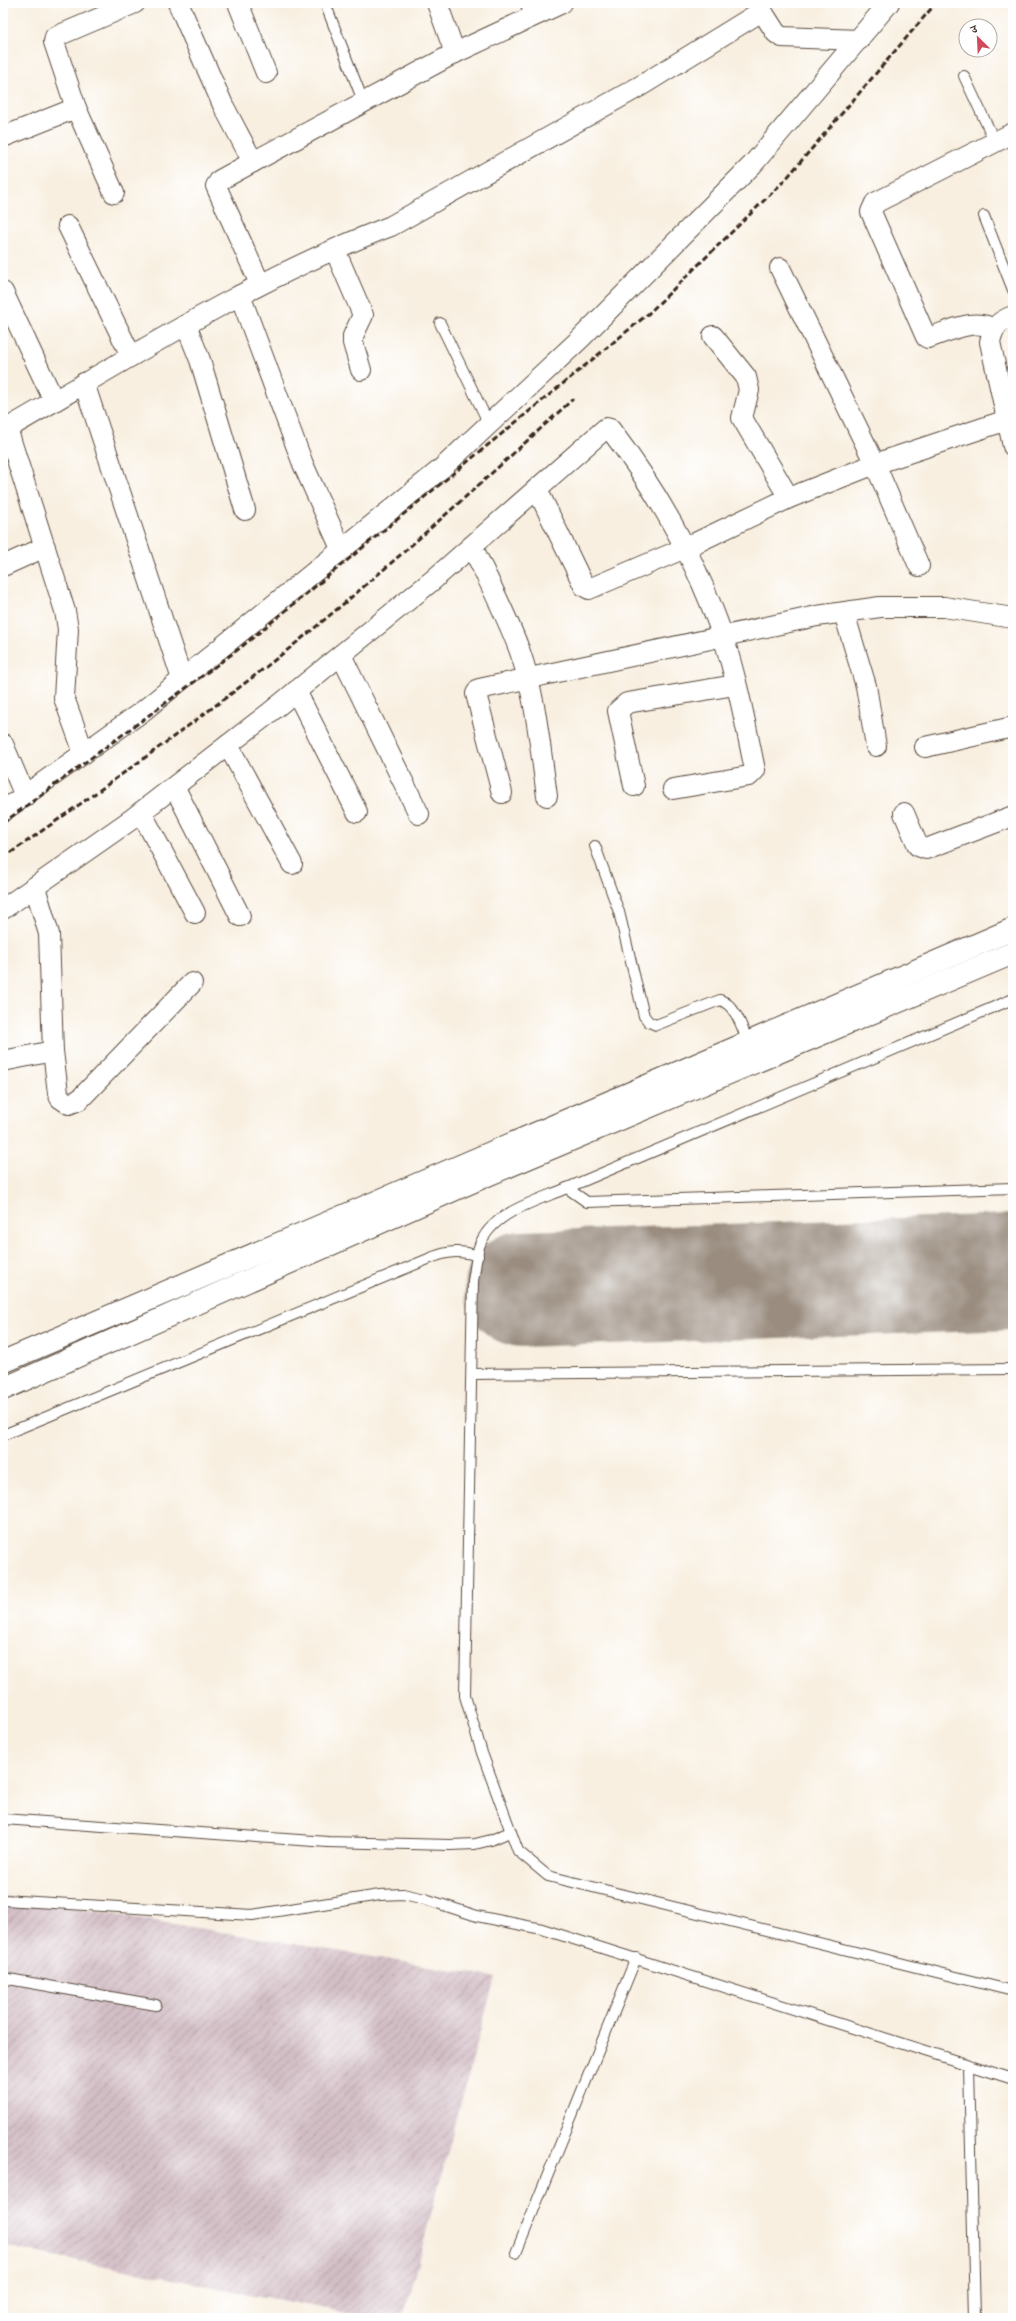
<svg xmlns="http://www.w3.org/2000/svg" width="1016" height="2321" font-family="'IM FELL Great Primer','Noto Serif Devanagari',serif">
<style>
.industrial{fill:url(#industrial-furrows)}
.lines{fill:none;stroke-linecap:round;stroke-linejoin:round}
.runway{stroke:#9a8c7f;stroke-width:116}
.lane-casing{stroke:#57483b;stroke-width:12}
.street-casing{stroke:#57483b;stroke-width:22}
.primary-casing{stroke:#57483b;stroke-width:24}
.lane{stroke:#fff;stroke-width:10}
.street{stroke:#fff;stroke-width:20}
.primary{stroke:#fff;stroke-width:22}
.rail{stroke:#3b2a1e;stroke-width:3;stroke-dasharray:6 3;stroke-linecap:butt}
</style>
<defs>
<pattern id="industrial-furrows" width="10" height="10" patternUnits="userSpaceOnUse"><rect width="10" height="10" fill="#d2bdc5"/><path d="M-1 1l2-2M0 10L10 0M9 11l2-2" fill="none" stroke="#ac9a9f"/></pattern>
</defs>
<rect width="100%" height="100%" fill="#fff"/>
<filter id="ink" filterUnits="userSpaceOnUse"><feTurbulence type="fractalNoise" baseFrequency=".025" numOctaves="2"/><feDisplacementMap in="SourceGraphic" scale="8" xChannelSelector="R" yChannelSelector="G"/><feConvolveMatrix kernelMatrix="1 2 1 2 8 2 1 2 1" color-interpolation-filters="sRGB"/></filter>
<filter id="wash" filterUnits="userSpaceOnUse"><feTurbulence type="fractalNoise" baseFrequency=".012" numOctaves="4" result="noise"/><feDisplacementMap in="SourceGraphic" scale="16" xChannelSelector="R" yChannelSelector="G"/><feGaussianBlur stdDeviation="0.9" result="paint"/><feColorMatrix in="noise" values="0 0 0 0 0 0 0 0 0 0 0 0 0 0 0 0 0 1.4 0 .05"/><feComposite in="paint" operator="in"/></filter>
<g filter="url(#wash)">
<rect width="100%" height="100%" fill="#f8efe0"/>
<polygon class="industrial" points="3,1896 495,1977 403,2318 372,2318 3,2246"/>
<g class="lines">
<polyline class="runway" points="523,1289 1013,1272"/>
</g>
</g>
<g filter="url(#ink)">
<g class="lines">
<defs>
<g id="lane">
<polyline points="325,3 363,101"/>
<polyline points="525,3 531,18"/>
<polyline points="964,76 995,142"/>
<polyline points="984,216 1013,290"/>
<polyline points="440,323 489,424"/>
<path d="M 595,846 L 619,912 L 644,1016 L 649,1022 L 656,1025 L 720,1000 C 736,1005 742,1028 748,1042"/>
<path d="M 1013,999 L 567,1188 C 537,1201 491,1212 479,1247 C 476,1258 475,1270 473,1281 L 465,1696 L 482,1753 L 518,1851 L 548,1876 L 1013,1991"/>
<polyline points="567,1188 587,1202 1013,1188"/>
<polyline points="472,1374 1013,1369"/>
<path d="M 3,1435 L 433,1257 C 449,1251 461,1250 478,1256"/>
<polyline points="3,1819 328,1842 450,1845 475,1844 491,1840 510,1832"/>
<polyline points="3,1900 252,1915 380,1895 403,1894 425,1899 477,1916 542,1929 1013,2079"/>
<polyline points="3,1978 156,2005"/>
<polyline points="969,2066 975,2318"/>
<polyline points="516,2253 636,1958"/>
</g>
<g id="street">
<polyline points="178,3 223,105 253,162 220,180 216,186 260,284"/>
<polyline points="238,3 266,73"/>
<polyline points="437,3 455,53"/>
<polyline points="76,108 114,193"/>
<polyline points="3,137 76,108 54,42 55,37 135,3"/>
<polyline points="253,162 455,53 562,3"/>
<polyline points="68,226 131,356"/>
<polyline points="335,250 363,315 353,336 353,343 361,370"/>
<polyline points="780,268 875,464 919,566"/>
<polyline points="3,292 54,401"/>
<polyline points="240,295 303,464 342,551"/>
<path d="M 1013,316 C 999,321 993,327 990,342 L 1013,446"/>
<polyline points="186,325 200,360 245,510"/>
<path d="M 993,329 C 975,317 947,332 928,338 L 926,337 L 871,212 L 875,203 L 1013,133"/>
<polyline points="713,336 746,377 749,390 742,418 789,498"/>
<polyline points="84,383 182,679"/>
<polyline points="7,428 65,611 68,629 64,698 84,753"/>
<path d="M 3,431 C 130,358 254,278 391,226 L 642,85 L 762,11 L 776,33 L 782,37 L 859,40"/>
<polyline points="537,489 584,586 589,589 685,548 789,498 875,464 1007,420"/>
<path d="M 472,546 C 488,580 506,614 519,649 C 536,696 540,747 547,796"/>
<polyline points="3,566 45,547"/>
<polyline points="844,613 866,686 876,746"/>
<polyline points="341,655 419,814"/>
<polyline points="296,691 357,812"/>
<polyline points="3,744 25,796"/>
<polyline points="228,745 292,864"/>
<polyline points="925,747 1013,727"/>
<polyline points="634,786 618,711 627,703 735,685"/>
<polyline points="175,788 240,916"/>
<polyline points="502,793 476,694 479,689 817,616 880,607 944,607 1013,618"/>
<polyline points="3,811 143,711 441,469 580,339 753,164 889,3"/>
<polyline points="141,812 195,913"/>
<polyline points="904,813 918,846 926,849 1013,816"/>
<polyline points="35,887 49,934 53,1051 58,1093 60,1098 69,1104 79,1100 192,983"/>
<path d="M 3,909 L 132,819 L 268,714 L 433,580 L 606,428 L 610,429 C 658,492 697,562 723,637 C 737,678 746,727 755,770 L 749,776 L 673,789"/>
<polyline points="3,1061 53,1051"/>
</g>
<g id="primary">
<polyline points="3,1362 1013,929"/>
<polyline points="3,1389 485,1176 1013,953"/>
</g>
</defs>
<use href="#lane" class="lane-casing"/>
<use href="#street" class="street-casing"/>
<use href="#primary" class="primary-casing"/>
<use href="#lane" class="lane"/>
<use href="#street" class="street"/>
<use href="#primary" class="primary"/>
<g class="rail">
<polyline points="3,823 240,648 648,314 785,180 936,3"/>
<path d="M 3,858 C 91,797 178,735 262,670 C 371,585 472,491 573,399"/>
</g>
</g>
</g>
<rect width="1016" height="2321" fill="none" stroke="#fff" stroke-width="16"/>
<g transform="translate(978 38) rotate(336)"><circle r="19" fill="#ffffff" stroke="#b1aaa5"/>
<path d="M0-3L7 15L0 10L-7 15Z" fill="#d1495b"/>
<text y="-6" font-size="11" font-weight="bold" text-anchor="middle" fill="#3b2a1e">उ</text>
</g>
</svg>
